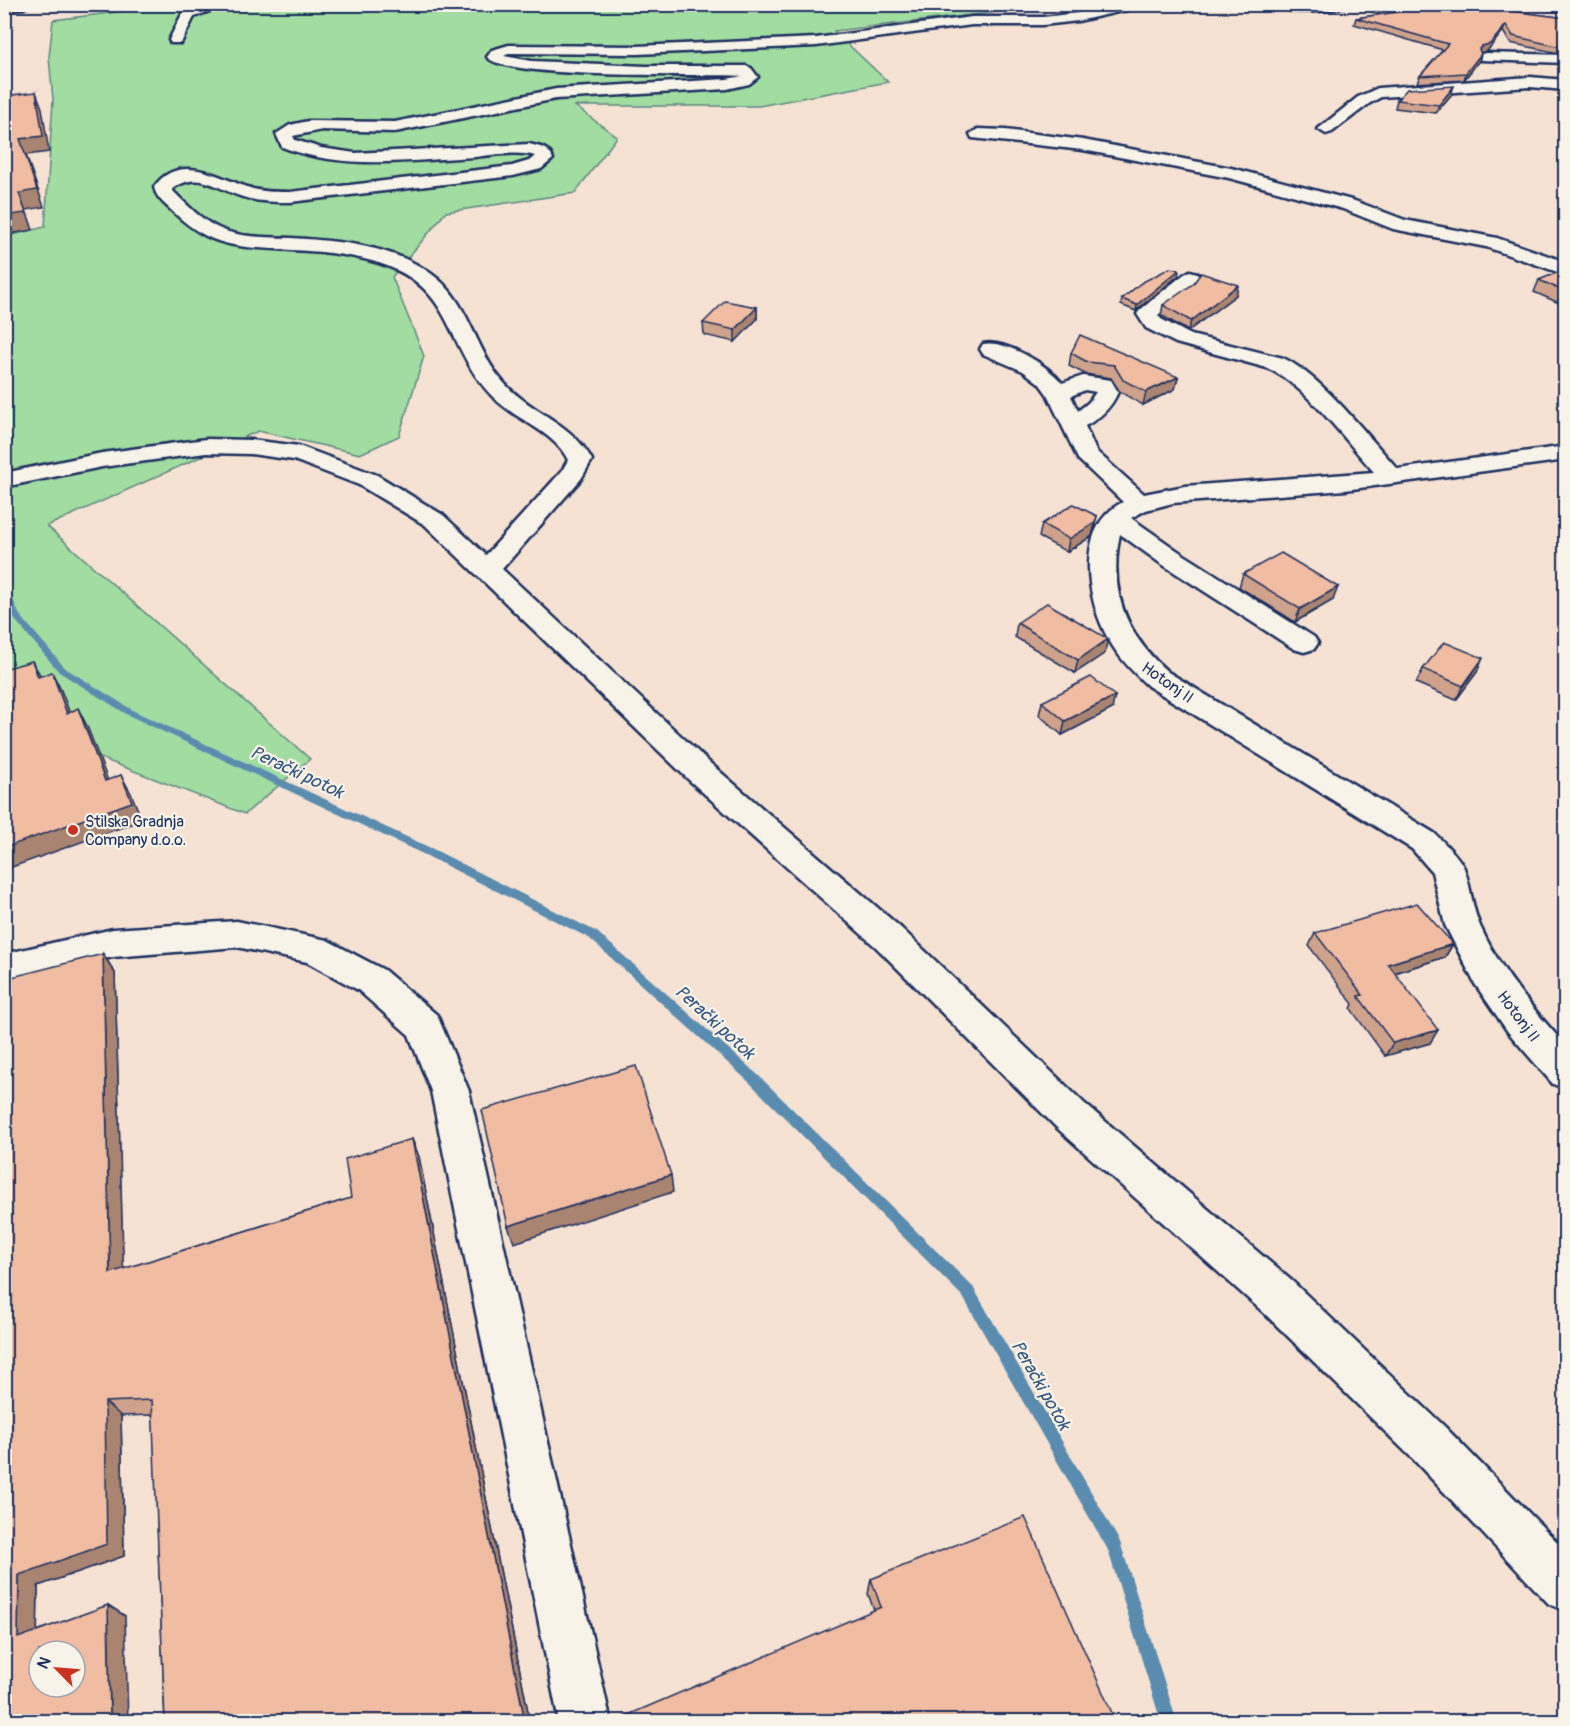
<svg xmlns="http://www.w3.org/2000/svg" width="1570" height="1726" font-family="Pangolin,sans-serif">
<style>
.green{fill:#a1dca1;stroke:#5e8680;stroke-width:1.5}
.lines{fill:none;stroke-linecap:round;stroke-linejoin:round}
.stream{fill:#5a8cb0;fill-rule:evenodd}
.minor-casing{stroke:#1b2f5e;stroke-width:5}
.minor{fill:#f7f3e8;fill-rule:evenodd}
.wall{fill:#cea28b;stroke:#1b2f5e;stroke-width:1.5}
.shaded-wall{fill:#a88471;stroke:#1b2f5e;stroke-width:1.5}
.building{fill:#f0bca2;stroke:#1b2f5e;stroke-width:1.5;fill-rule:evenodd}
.poi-dot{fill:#c8321e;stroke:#f7f3e8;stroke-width:2}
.labels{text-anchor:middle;stroke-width:4.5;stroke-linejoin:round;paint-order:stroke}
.street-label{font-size:16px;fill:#1b2f5e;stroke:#f7f3e8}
.poi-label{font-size:16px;fill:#1b2f5e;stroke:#f7f3e8;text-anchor:start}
.water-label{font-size:18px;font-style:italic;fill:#355680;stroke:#f7f3e8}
</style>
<rect width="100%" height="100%" fill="#f5e2d3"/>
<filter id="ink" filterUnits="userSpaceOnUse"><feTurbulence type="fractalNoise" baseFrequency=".0167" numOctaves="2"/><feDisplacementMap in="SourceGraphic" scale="12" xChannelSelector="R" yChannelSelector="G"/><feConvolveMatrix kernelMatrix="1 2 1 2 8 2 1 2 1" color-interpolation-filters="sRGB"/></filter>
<g filter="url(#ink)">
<polygon class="green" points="182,4 1033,5 1031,8 834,31 888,82 759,106 575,106 617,137 575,193 446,212 392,277 424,356 399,436 360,454 258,431 47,526 310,759 245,814 5,721 4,237 45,227 53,100 49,57 53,20"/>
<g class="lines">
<polygon class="stream" points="4,585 8,587 19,614 65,668 134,711 433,849 597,932 757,1074 973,1287 1120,1542 1177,1722 1161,1722 1108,1550 963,1297 749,1082 589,938 425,855 128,715 59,672 11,615 4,599"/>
<defs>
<g id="minor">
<polygon points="4,4 30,4 24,8 4,10"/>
<polygon points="206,4 228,4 194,17 181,43 171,43 169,40 182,14"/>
<path d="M 1115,4 L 1141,4 L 1140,7 L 1078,21 L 1043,25 L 972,25 L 816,46 L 637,54 L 510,53 L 504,56 L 532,61 L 645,66 L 746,66 L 751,68 L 758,77 L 749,84 L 727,89 L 556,99 L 395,132 L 322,130 L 293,136 L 295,140 L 321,148 L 355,153 L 529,144 C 540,147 549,147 553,159 L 541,169 L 513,176 L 290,202 C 274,202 258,202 243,197 C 216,189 200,169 172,189 L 173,191 C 188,206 203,222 223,230 C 244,238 268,237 291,238 C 340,241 399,246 438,279 C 470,306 476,352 504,383 C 531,413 573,423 592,460 L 581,479 L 502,569 L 711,764 L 901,928 L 1085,1104 L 1293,1282 L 1445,1427 L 1566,1551 L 1566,1611 L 1549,1604 L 1413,1459 L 1263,1312 L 1057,1128 L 877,948 L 689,780 L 425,525 L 359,485 L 294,460 L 251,454 L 206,453 L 102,467 L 4,487 L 4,473 L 102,453 L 206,439 L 251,440 L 299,446 L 377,475 L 443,515 L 486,555 L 562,471 L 568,460 C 554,431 515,420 492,396 C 442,343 456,284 372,261 C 346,254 318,251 291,250 C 263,248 232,249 206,236 C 194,230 183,221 173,212 C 165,204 156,198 154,187 C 180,150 222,180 253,189 C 265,192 278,192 290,192 L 512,166 L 529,161 L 535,156 C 517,151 493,155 475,157 C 410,160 344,171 282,147 L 276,134 L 290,125 L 308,121 L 395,122 L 556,89 L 727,79 L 742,76 C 702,74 506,80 487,57 L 492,50 L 509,45 L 637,46 L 816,38 L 972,17 L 1043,17 L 1078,13 Z"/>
<path d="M 1275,4 L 1343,4 L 1342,7 C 1325,11 1289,16 1275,4 Z"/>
<polygon points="1486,53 1566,55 1566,63 1481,60 1479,57 1481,54"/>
<polygon points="1530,77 1566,80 1566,90 1530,87 1381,97 1370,103 1332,132 1326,134 1318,129 1358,97 1378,88"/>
<polygon points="978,129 1005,130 1083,140 1231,168 1355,201 1405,220 1497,238 1566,262 1566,275 1486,247 1393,229 1343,209 1229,178 1083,150 972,138 970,134"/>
<path d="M 1190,271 L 1197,273 L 1200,277 L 1189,292 L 1158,315 L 1161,319 L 1191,335 L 1283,358 C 1322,376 1368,437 1398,469 L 1566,446 L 1566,460 L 1345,490 L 1173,503 L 1146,510 L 1131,518 L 1178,551 L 1314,637 L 1318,643 L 1314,649 L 1304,652 L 1294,649 L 1160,563 L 1120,534 C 1108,590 1125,635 1168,672 L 1434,833 C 1444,843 1458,855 1464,868 C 1471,887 1472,908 1480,926 C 1500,971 1533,1009 1566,1046 L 1566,1089 L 1553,1084 L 1508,1032 L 1475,984 L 1445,925 L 1432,872 L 1412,849 L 1148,686 C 1133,672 1119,658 1109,640 C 1086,601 1074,526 1123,502 L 1078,459 L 1047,394 L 1039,383 L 1023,371 L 983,354 L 980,349 L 983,344 C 1006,339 1049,366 1062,383 L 1083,376 L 1111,380 L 1118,392 C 1111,408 1100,418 1085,426 L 1096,451 L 1144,494 L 1185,486 L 1374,472 C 1345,440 1306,385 1267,368 L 1176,343 L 1146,328 L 1137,314 L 1140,310 C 1149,303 1185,272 1190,271 ZM 1085,390 L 1096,392 L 1089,402 L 1078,411 L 1071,396 Z"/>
<polygon points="237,921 327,940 384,970 437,1015 469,1091 611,1722 559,1722 431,1091 409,1035 358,990 307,962 237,947 113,957 4,982 4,954 113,929"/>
</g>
</defs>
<use href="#minor" class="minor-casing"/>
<use href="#minor" class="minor"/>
</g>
<g class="wall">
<polygon points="1368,4 1473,4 1488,8 1566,18 1566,53 1554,52 1510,43 1503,31 1487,51 1481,52 1479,61 1464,80 1417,83 1420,76 1443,50 1354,24 1356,18 1381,14 1366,10"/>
<polygon points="1521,4 1566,4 1566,13 1521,6"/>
<polygon points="1451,95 1436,113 1395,108 1397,100"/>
<polygon points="1566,269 1566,306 1534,292 1539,280"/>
<polygon points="1179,270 1178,276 1139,308 1136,311 1121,305 1122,299"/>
<polygon points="1238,285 1236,295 1188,331 1161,315 1163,305"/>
<polygon points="757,307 757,319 735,342 704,335 703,323"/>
<polygon points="1071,353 1178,377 1175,389 1143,405 1120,392 1111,378 1085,374 1069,366"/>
<polygon points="1042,524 1094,530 1092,536 1067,552 1039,537"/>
<polygon points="1243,574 1333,600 1295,622 1239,587"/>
<polygon points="1017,623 1105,653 1075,673 1015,637"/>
<polygon points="1423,669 1477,672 1456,700 1416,683"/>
<polygon points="1042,702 1112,709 1062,735 1039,715"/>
<polygon points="1315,933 1453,944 1445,957 1395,973 1430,1043 1385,1056 1351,1009 1353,1004 1309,946"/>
<polygon points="103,954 115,973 123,1269 351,1198 412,1139 419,1157 530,1722 165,1722 153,1415 121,1416 124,1556 38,1586 37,1631 108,1605 125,1616 4,1722"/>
<polygon points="1566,971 1566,990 1558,982"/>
<polygon points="871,1579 1116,1722 874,1610 868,1594"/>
</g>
<g class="shaded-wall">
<polygon points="1506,25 1503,31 1487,51 1479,53 1479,49 1482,46"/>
<polygon points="1481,54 1479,61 1464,80 1466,73"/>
<polygon points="1454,86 1451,95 1436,113 1439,105"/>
<polygon points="36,92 42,108 49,152 26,155 44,207 26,210 33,230 4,235 4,216 19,193 20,139"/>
<polygon points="1179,270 1178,276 1139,308 1136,311 1137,305 1140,302"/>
<polygon points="1238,285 1236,295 1188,331 1191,321"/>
<polygon points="757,307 757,319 735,342 735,330"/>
<polygon points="1178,377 1175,389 1143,405 1146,392"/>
<polygon points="1097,516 1092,536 1067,552 1069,539"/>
<polygon points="1338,587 1333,600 1295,622 1300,609"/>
<polygon points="1108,639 1105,653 1075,673 1078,660"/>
<polygon points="1483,658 1477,672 1456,700 1463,686"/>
<polygon points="32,661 42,678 38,677"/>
<polygon points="52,672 61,690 77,732 67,714"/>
<polygon points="1115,696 1112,709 1062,735 1065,721"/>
<polygon points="78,708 87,726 115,799 105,781"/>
<polygon points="121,775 131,793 142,820 4,870 4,848"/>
<polygon points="1453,944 1445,957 1381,977 1388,964"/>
<polygon points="103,954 115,973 124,1290 110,1273"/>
<polygon points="1438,1030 1430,1043 1385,1056 1393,1043"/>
<polygon points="412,1139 419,1157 530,1722 525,1722"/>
<polygon points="671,1175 673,1192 514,1243 508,1226"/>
<polygon points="105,1402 121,1416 124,1556 38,1586 37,1648 18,1638 19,1575"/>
<polygon points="108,1605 125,1616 128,1722 110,1722"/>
</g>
<g class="building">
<polygon points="1373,4 1473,4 1488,8 1566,18 1566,46 1556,46 1513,36 1506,25 1490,44 1482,46 1479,49 1481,54 1466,73 1420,76 1448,44 1356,18 1398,12"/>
<polygon points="1454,86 1439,105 1397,100 1407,89"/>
<polygon points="36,92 43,136 20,139 37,190 19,193 26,213 4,216 4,96"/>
<polygon points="1170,268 1179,270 1140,302 1137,305 1122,299 1141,283"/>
<polygon points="1566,269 1566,292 1539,280"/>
<polygon points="1201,273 1238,285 1191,321 1163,305 1193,284"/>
<polygon points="725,301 757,307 735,330 703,323"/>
<polygon points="1080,335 1178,377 1146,392 1123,380 1114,365 1087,362 1071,353"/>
<polygon points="1073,504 1097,516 1095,523 1069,539 1042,524"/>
<polygon points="1281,553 1338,587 1300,609 1243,574"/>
<polygon points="1047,603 1108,639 1078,660 1017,623"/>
<polygon points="1444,642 1483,658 1463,686 1423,669"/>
<polygon points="32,661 38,677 52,672 67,714 78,708 105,781 121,775 132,802 4,848 4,818 10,816 4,796 4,669"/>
<polygon points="1091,677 1115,696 1065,721 1042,702"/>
<polygon points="1417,903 1453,944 1388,964 1438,1030 1393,1043 1358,996 1363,995 1315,933"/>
<path d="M 103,954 L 110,1273 L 351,1198 L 345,1159 L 412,1139 L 525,1722 L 165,1722 L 152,1400 L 105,1402 L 107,1544 L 19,1575 L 18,1638 L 108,1605 L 110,1722 L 4,1722 L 4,979 ZM 39,1651 L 75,1651 L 75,1687 L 39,1687 Z"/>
<polygon points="636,1066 671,1175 508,1226 482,1110"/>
<polygon points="1025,1517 1116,1722 616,1722 616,1720 881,1607 871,1579"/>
</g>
</g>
<circle class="poi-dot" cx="73" cy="830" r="6"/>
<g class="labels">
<g class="street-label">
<text transform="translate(1168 682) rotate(35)" y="6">Hotonj II</text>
<text transform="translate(1519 1016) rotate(53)" y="6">Hotonj II</text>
</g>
<g class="poi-label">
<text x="85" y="827">Stilska Gradnja<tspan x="85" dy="18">Company d.o.o.</tspan></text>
</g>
<g class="water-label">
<text transform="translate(297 772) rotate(25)" y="6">Perački potok</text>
<text transform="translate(715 1022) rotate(42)" y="6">Perački potok</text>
<text transform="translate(1041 1385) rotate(60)" y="6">Perački potok</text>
</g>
</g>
<rect width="1570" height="1726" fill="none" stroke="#f7f3e8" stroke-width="24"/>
<rect x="12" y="12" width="1546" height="1702" fill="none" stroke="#1b2f5e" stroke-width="2" filter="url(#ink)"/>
<g transform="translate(57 1669) rotate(295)"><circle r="28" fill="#f7f3e8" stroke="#9fa5b1" stroke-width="1.5"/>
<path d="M0-4.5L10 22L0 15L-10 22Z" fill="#c8321e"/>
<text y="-9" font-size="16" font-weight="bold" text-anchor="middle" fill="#1b2f5e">N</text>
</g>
</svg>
